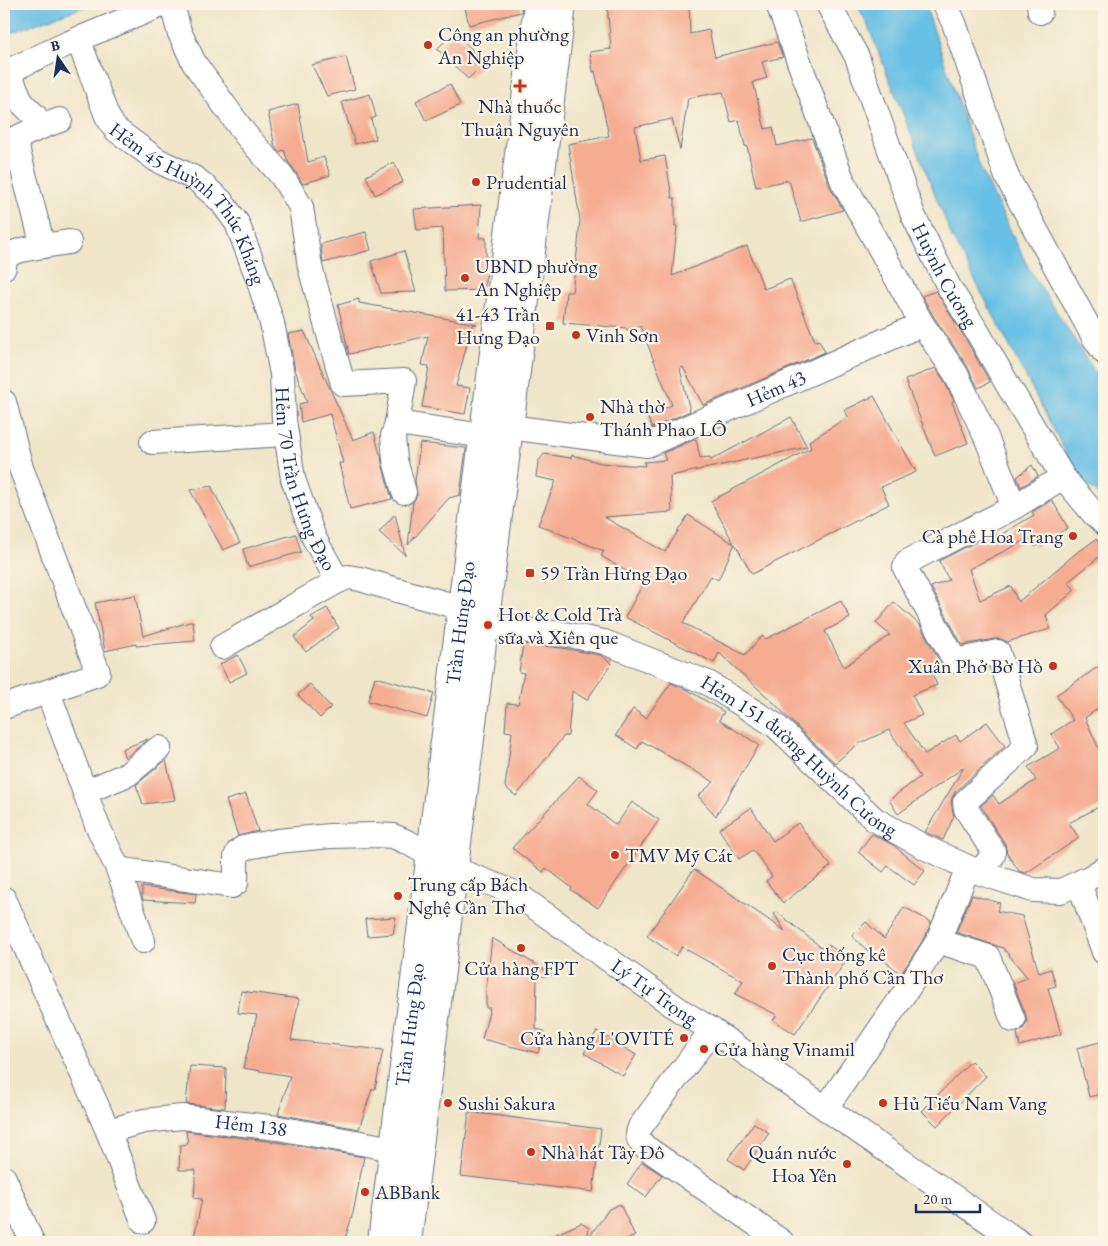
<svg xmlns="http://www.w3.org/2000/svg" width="1108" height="1246" font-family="'EB Garamond',serif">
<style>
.water{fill:#67c0e5;stroke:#4178a2}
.building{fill:#f5ac91}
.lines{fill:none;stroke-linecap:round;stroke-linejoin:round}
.minor-casing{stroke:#656f83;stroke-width:26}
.highway-casing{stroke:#656f83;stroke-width:30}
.minor{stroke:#fff;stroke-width:24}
.highway{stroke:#fff;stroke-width:28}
.poi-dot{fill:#c8321e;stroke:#fcf5e5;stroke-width:2}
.labels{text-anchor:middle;stroke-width:4.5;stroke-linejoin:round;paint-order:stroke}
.poi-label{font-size:20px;fill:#1b2f5e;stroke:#fcf5e5;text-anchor:start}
.street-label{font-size:20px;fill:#1b2f5e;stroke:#fcf5e5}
</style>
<rect width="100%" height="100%" fill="#fcf5e5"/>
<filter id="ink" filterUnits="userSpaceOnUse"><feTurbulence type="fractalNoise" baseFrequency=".02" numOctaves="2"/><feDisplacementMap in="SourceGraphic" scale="10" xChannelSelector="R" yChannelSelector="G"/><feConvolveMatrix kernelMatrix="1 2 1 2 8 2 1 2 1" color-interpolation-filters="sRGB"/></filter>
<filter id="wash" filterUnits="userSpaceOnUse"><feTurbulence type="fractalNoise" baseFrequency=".0096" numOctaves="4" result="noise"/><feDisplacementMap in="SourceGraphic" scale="20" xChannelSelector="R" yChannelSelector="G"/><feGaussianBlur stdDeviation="1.12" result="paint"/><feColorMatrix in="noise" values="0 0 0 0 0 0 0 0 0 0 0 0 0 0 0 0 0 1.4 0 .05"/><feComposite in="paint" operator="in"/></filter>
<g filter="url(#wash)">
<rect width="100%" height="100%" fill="#efe6c9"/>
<g class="water">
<polygon points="4,4 92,4 4,35"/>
<polygon points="856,4 925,4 980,167 1028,267 1104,386 1104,500 1077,474 952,237 866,21"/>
</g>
<g id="blocks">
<g class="building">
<polygon points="464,4 522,4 521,12 469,25"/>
<polygon points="607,4 689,4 690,34 709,30 715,57 777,42 783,57 762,62 767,78 753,82 765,129 773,127 777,146 812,138 830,187 843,210 801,222 789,180 756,187 747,146 745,146 739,120 731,122 723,92 688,98 680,150 672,119 635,127 641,160 665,156 672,198 675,198 675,226 677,226 672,276 747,246 764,289 790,279 815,341 819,340 825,352 703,405 683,367 680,369 690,411 652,428 647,416 672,405 640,326 628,331 626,328 563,323 566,292 572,292 578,244 580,220 568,144 609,136 595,71 593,72 590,52 611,49"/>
<polygon points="454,32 485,62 468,79 437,49"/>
<polygon points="346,57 355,89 327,96 312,65"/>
<polygon points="450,84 460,105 426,121 416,101"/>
<polygon points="370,94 376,117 371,119 376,139 355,144 342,102"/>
<polygon points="298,104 308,162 324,157 330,175 303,184 294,169 288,162 284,150 279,152 275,147 268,112"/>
<polygon points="394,162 403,182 375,195 366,176"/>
<polygon points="481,205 479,238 486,238 486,264 489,264 483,290 445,291 443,228 417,230 414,209"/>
<polygon points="366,232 371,250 323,263 321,244"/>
<polygon points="404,251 416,292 381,293 371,261"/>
<polygon points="936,291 966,340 990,382 978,388 967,366 934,317 922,296"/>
<polygon points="359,299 359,303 477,324 472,325 456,386 470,388 465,414 422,407 429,366 422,365 428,336 349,354 338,305"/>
<polygon points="304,331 353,440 374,432 380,454 381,454 382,464 392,499 350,509 339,463 343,463 330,414 301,422 299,404 307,402 295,370 288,334"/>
<polygon points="936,368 944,381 954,401 952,402 968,443 935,456 905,380"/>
<polygon points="874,396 916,472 881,487 889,504 752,574 735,544 718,580 711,576 683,623 745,655 762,636 766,639 841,601 850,618 825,631 844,667 890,635 876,623 894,602 920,625 941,664 929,667 937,685 912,695 922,715 904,723 925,754 956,735 960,741 987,722 1005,746 955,792 952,798 951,803 954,816 943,840 925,832 964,767 898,814 889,800 920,777 889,730 858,744 835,763 794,724 774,703 719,653 714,663 625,617 644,582 601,556 604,551 538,525 556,481 536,477 538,462 544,454 571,458 572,455 601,463 645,466 644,462 666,460 663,453 696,439 700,458 710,457 711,460 791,417 807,447 670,476 672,512 604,517 665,552 688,515 734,544 711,501 811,448 809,441 848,417 845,410"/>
<polygon points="420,443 466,448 460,495 449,498 408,545 413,502 417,495 415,482"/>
<polygon points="1032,465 1038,476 1021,487 1017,477"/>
<polygon points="211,486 240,543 223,550 190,490"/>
<polygon points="1052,500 1068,528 1035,547 1030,538 969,569 980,600 1011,586 1018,602 1081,549 1081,550 1096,539 1104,549 1104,553 1068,582 1075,590 1046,615 1050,629 1007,642 1001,639 995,639 962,645 931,587 949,580 939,561 995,532 997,537 1034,515 1032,512"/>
<polygon points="395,514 405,555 379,532"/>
<polygon points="296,534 301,552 248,567 243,549"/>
<polygon points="135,595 143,636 193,621 195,641 136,646 136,644 105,651 95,603"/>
<polygon points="327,608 339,628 323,639 306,652 294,637 314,621 311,617"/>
<polygon points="523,644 562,648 600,655 612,663 587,700 572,691 568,736 564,736 516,796 505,787 512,732 505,731 507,703 518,704 524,673 519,672"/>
<polygon points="238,655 247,673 229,682 220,664"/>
<polygon points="1104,663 1104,704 1085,718 1104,760 1104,804 1069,823 1079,838 1026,873 1019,871 1007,853 1005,844 981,806 993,795 999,804 1036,780 1028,767 1060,748 1051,734 1073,720 1056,695"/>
<polygon points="375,677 434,693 427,718 368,701"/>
<polygon points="671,683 688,690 724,712 719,720 759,745 716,816 698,796 714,782 642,741 637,749 616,735 633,709 646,718"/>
<polygon points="310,684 331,707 320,718 298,695"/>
<polygon points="148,739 125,758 122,749"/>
<polygon points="166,760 175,800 143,804 136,785"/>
<polygon points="579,776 598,790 588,804 616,825 632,802 659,820 598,908 571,890 572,888 546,868 543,872 512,848"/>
<polygon points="246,794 258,831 238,836 226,800"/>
<polygon points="751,808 773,841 798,823 831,866 783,903 766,881 772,876 753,850 739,859 719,829"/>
<polygon points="872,834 893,845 925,871 914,885 888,866 883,872 858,852"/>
<polygon points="694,869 785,931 774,914 777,912 823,949 827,944 848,958 795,1034 773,1020 777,1015 735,994 743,981 682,947 676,956 647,936"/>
<polygon points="142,887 196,894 195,903 143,900 142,896"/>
<polygon points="972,895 1000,903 997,911 1022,916 1039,973 1051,969 1056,986 1048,988 1061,1034 1020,1046 1017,1033 1023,1029 1027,1022 1026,1015 1013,983 1028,978 1003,948 956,932"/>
<polygon points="904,907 931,922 926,935 901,974 871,950 869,952 852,936 866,922 884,939"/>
<polygon points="396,917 393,934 367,936 365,919"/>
<polygon points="492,938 553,975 537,977 536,1029 544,1031 538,1053 482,1039 490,1008 486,1008 486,991"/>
<polygon points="241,991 299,999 291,1040 383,1050 375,1089 372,1089 359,1129 278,1114 290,1076 243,1068 257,1015 238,1013"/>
<polygon points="597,1031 636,1055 623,1076 584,1053"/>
<polygon points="1104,1041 1104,1093 1089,1097 1077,1048"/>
<polygon points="971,1061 986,1076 937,1126 922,1111"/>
<polygon points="190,1066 226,1068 225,1108 186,1104"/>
<polygon points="469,1112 601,1129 593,1192 461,1176"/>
<polygon points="754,1123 769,1133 744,1170 728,1159"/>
<polygon points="186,1131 276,1142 364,1157 353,1213 344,1242 193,1242 202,1199 194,1198 196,1170 179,1170 180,1145 188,1144"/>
<polygon points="642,1162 662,1175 646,1197 627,1184"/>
<polygon points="620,1204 635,1236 621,1242 539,1242 581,1223 589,1228 587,1240 609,1209"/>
</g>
</g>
</g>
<g filter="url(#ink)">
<use href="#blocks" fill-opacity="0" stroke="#656f83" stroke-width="1"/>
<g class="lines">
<defs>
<g id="minor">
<polyline points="172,4 179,31 194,63 245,134 282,176 301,207 310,267 343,384 404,381 397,423 393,436 395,460 404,492"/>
<polyline points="778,4 843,182 922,324 956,374 986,437 1014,507 907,562 905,568 955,661 998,652 1026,746 965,802 966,809 993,851 993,855 980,872"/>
<path id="s1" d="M 828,4 L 857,57 L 913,215 L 950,289 L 978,333 L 1006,382 L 1063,477 L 1094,514 L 1104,523"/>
<polyline points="945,4 954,23 1007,177 1095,339 1104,352"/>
<polyline points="1039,4 1040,12"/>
<path id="s2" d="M 78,39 L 107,116 L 115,129 L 157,160 L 196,179 L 221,201 L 237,223 L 258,278 L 272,323 L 282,374 L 284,420 L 293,479 L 314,538 L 338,581"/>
<polyline points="4,73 69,43 164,4"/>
<polyline points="41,127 60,120"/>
<polyline points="43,246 69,242"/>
<path d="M 4,267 C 4,264 5,261 6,258 C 12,250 34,248 43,246 L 15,140 L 16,138 L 41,127 L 35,116 L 22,103 L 8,71"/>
<polyline points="4,402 21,468 98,672 97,674 4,707"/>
<polyline points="397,423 484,436"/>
<path id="s3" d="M 509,427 L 647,445 L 922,324"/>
<polyline points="152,442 286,434"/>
<polyline points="1014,507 1063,477"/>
<path id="s4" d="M 484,627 L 564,634 L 604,642 L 708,683 L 775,725 L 874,819 L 924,847 L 978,872 L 1033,890 L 1061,891 L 1089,878 L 1104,869"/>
<polyline points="222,647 338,581 348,577 360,579 397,590 462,608"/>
<polyline points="48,692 97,825 118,869 143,941"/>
<polyline points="85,792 128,774 159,748"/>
<path id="s5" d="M 118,869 L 232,886 L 236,883 L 236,857 L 238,852 L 243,848 L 278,841 L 330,836 L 375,835 L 393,836 L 409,843 L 454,869 L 515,893 L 681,1011 L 712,1030 L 1019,1242"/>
<polyline points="1079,883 1104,952"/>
<polyline points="4,899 108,1131 143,1221"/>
<polyline points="938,941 988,957 1013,1020"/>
<path d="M 712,1030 L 640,1127 C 636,1135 638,1140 645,1147 L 782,1242"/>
<polyline points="826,1108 908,988 938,941 968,868"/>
<path id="s6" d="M 108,1131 L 144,1121 L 182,1117 L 278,1128 L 394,1149"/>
<polyline points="4,1178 32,1242"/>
</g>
<g id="highway">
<path id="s7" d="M 382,1242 L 538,4"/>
<polyline points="407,1242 562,4"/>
</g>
</defs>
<use href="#minor" class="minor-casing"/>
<use href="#highway" class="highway-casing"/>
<use href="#minor" class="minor"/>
<use href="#highway" class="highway"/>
</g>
</g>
<g class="poi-dot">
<circle cx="428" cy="45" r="5"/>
<path d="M517.5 78.5h5v5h5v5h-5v5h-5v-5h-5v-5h5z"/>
<circle cx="476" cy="182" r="5"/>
<circle cx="465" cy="278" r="5"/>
<rect x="545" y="321" width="10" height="10" rx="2.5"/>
<circle cx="576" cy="335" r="5"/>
<circle cx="590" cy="417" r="5"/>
<circle cx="1073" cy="536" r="5"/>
<rect x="525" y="568" width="10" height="10" rx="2.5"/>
<circle cx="488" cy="625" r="5"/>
<circle cx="1053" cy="666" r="5"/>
<circle cx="615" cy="855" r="5"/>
<circle cx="398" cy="896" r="5"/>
<circle cx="521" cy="948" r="5"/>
<circle cx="772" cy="966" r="5"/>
<circle cx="684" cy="1038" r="5"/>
<circle cx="704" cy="1049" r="5"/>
<circle cx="448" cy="1103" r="5"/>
<circle cx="883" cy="1103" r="5"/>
<circle cx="531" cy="1152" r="5"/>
<circle cx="847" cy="1164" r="5"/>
<circle cx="365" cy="1192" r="5"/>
</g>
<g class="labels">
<g class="poi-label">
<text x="438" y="41">Công an phường<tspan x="438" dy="23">An Nghiệp</tspan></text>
<text x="520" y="113" text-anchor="middle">Nhà thuốc<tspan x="520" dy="23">Thuận Nguyên</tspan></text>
<text x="486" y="189">Prudential</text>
<text x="475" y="273">UBND phường<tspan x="475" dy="23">An Nghiệp</tspan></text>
<text x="540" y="321" text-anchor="end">41-43 Trần<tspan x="540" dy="23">Hưng Đạo</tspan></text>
<text x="586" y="342">Vinh Sơn</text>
<text x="600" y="413">Nhà thờ<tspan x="600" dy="23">Thánh Phao LÔ</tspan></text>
<text x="1063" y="543" text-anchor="end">Cà phê Hoa Trang</text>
<text x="540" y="580">59 Trần Hưng Đạo</text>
<text x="498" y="621">Hot &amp; Cold Trà<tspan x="498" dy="23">sữa và Xiên que</tspan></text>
<text x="1043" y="673" text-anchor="end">Xuân Phở Bờ Hồ</text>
<text x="625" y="862">TMV Mỹ Cát</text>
<text x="408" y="891">Trung cấp Bách<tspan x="408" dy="23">Nghệ Cần Thơ</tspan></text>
<text x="782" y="961">Cục thống kê<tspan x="782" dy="23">Thành phố Cần Thơ</tspan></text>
<text x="521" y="975" text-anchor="middle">Cửa hàng FPT</text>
<text x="674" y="1045" text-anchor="end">Cửa hàng L'OVITÉ</text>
<text x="714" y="1056">Cửa hàng Vinamil</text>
<text x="458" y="1110">Sushi Sakura</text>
<text x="893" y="1110">Hủ Tiếu Nam Vang</text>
<text x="541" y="1159">Nhà hát Tây Đô</text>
<text x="837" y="1159" text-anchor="end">Quán nước<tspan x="837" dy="23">Hoa Yên</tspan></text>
<text x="375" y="1199">ABBank</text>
</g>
<g class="street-label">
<text dy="7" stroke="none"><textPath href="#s2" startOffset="206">Hẻm 45 Huỳnh Thúc Kháng</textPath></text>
<text dy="7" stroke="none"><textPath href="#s1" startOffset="296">Huỳnh Cương</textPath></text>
<text dy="7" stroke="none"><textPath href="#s3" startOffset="280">Hẻm 43</textPath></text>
<text dy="7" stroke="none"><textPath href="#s2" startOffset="520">Hẻm 70 Trần Hưng Đạo</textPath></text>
<text dy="7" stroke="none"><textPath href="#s7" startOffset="624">Trần Hưng Đạo</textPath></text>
<text dy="7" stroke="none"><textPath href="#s4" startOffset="350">Hẻm 151 đường Huỳnh Cương</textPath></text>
<text dy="7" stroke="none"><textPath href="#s5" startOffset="615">Lý Tự Trọng</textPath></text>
<text dy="7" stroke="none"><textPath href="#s7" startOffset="219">Trần Hưng Đạo</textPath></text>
<text dy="7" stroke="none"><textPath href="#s6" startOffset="145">Hẻm 138</textPath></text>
</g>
</g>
<rect width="1108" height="1246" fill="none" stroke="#fcf5e5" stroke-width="20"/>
<g transform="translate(58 58) rotate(347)" stroke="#fcf5e5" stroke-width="4" paint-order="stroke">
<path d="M0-4L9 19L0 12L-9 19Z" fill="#1b2f5e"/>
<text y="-8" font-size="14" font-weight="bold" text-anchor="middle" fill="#1b2f5e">B</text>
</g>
<path d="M916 1204v8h64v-8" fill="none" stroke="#1b2f5e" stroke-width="2.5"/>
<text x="923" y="1204" font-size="15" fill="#1b2f5e" stroke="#fcf5e5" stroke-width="4" paint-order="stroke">20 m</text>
</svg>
